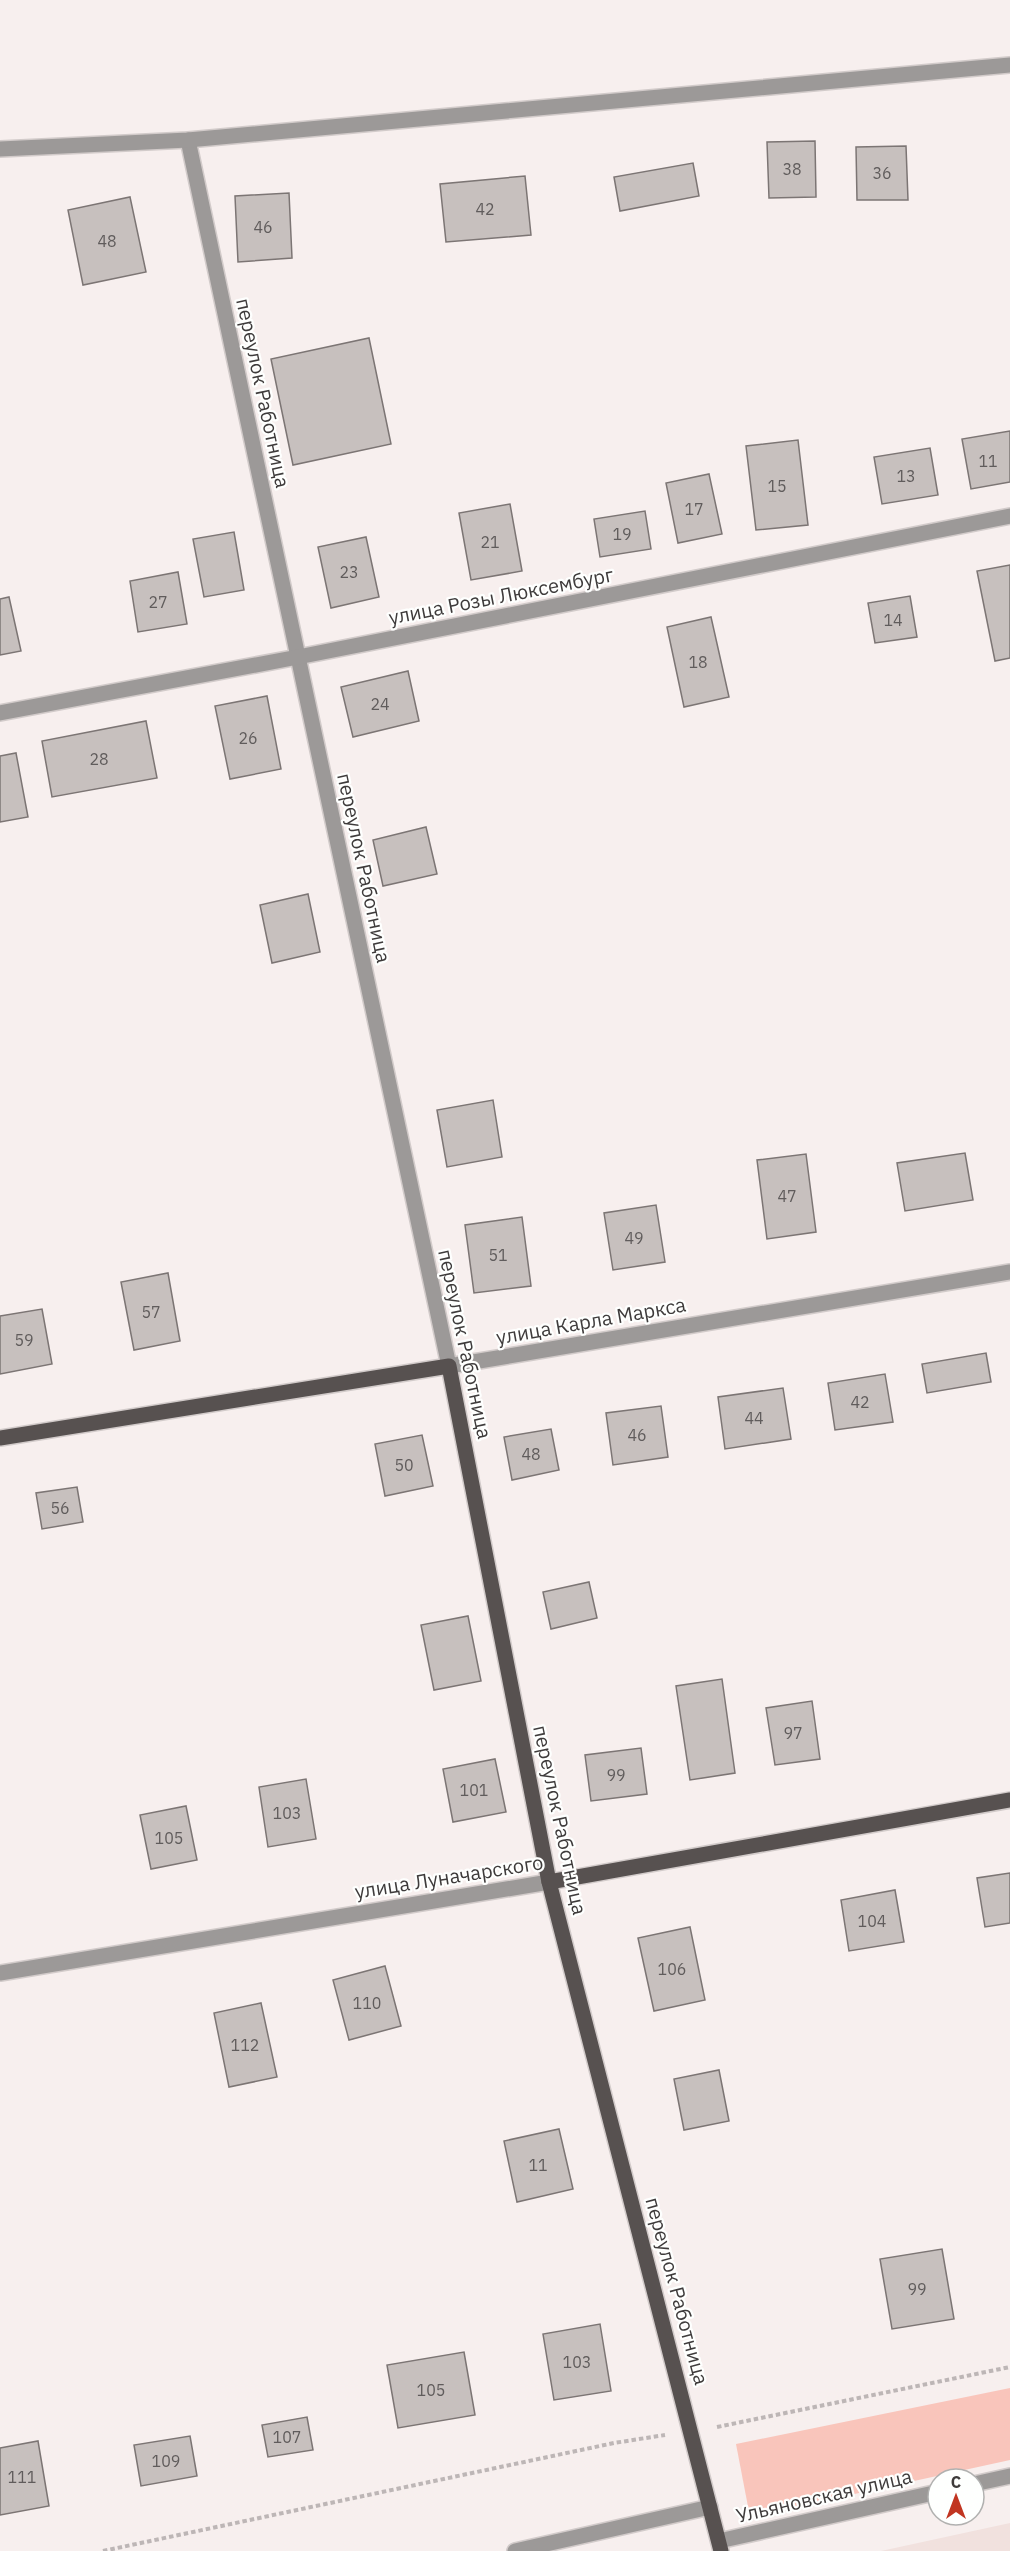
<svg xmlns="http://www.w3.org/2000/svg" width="1010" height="2551" font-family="'IBM Plex Sans',sans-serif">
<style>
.built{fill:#f1e1de}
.green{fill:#f9c5bb}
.building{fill:#c7c0be;stroke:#7c7574;stroke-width:1.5}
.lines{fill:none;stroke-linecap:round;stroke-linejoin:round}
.minor-casing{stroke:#d2cbca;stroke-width:18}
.major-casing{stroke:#d2cbca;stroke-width:18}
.path{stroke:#bdb6b6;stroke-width:4;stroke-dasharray:4.5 3;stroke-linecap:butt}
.minor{stroke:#9c9998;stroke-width:15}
.major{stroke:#575150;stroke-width:15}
.labels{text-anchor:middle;stroke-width:4.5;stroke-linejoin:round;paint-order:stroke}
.number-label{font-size:16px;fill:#605c5c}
.street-label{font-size:20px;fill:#3e3b3b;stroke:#fefffe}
</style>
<rect width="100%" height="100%" fill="#f7efee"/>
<polygon class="built" points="1010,2523 1010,2551 881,2551"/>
<polygon class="green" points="1010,2388 1010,2460 750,2517 736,2444"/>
<g class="building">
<polygon points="815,141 816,197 769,198 767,142"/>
<polygon points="906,146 908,200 857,200 856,147"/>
<polygon points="693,163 699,196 620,211 614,177"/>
<polygon points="525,176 531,235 446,242 440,184"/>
<polygon points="289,193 292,258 238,262 235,196"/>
<polygon points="130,197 146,272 83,285 68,210"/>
<polygon points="369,338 391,444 293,465 271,359"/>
<polygon points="1010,431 1010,482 971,489 962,439"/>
<polygon points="798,440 808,525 756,530 746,446"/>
<polygon points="930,448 938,495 882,504 874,457"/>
<polygon points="709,474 722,534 678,543 666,483"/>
<polygon points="510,504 522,571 471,580 459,513"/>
<polygon points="645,511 651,549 600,557 594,519"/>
<polygon points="234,532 244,590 204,597 193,539"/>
<polygon points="366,537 379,597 331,608 318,547"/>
<polygon points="1010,565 1010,658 995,661 977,571"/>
<polygon points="178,572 187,624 138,632 130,581"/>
<polygon points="910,596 917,637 875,643 868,603"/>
<polygon points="9,597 21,651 0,655 0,599"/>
<polygon points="711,617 729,697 684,707 667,627"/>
<polygon points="408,671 419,721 353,737 341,687"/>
<polygon points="267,696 281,769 230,779 215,706"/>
<polygon points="146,721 157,778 52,797 42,741"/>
<polygon points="16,753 28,817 0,822 0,756"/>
<polygon points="426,827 437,874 383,886 373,840"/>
<polygon points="308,894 320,952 272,963 260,905"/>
<polygon points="493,1100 502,1157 447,1167 437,1110"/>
<polygon points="965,1153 973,1200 905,1211 897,1163"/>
<polygon points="806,1154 816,1232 767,1239 757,1160"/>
<polygon points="656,1205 665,1262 613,1270 604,1213"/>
<polygon points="522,1217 531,1286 474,1293 465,1225"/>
<polygon points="168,1273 180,1341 134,1350 121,1282"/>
<polygon points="42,1309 52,1364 0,1374 0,1316"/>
<polygon points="986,1353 991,1382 927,1393 922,1364"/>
<polygon points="885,1374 893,1422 835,1430 828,1383"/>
<polygon points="783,1388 791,1439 725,1449 718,1397"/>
<polygon points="661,1406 668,1457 613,1465 606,1413"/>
<polygon points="551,1429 559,1470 512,1480 504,1437"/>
<polygon points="422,1435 433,1486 385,1496 375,1444"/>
<polygon points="77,1487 83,1522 42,1529 36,1493"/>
<polygon points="589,1582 597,1618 551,1629 543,1592"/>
<polygon points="468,1616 481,1681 434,1690 421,1625"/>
<polygon points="722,1679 735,1773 690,1780 676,1686"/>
<polygon points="812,1701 820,1759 775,1765 766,1708"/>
<polygon points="641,1748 647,1794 591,1801 585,1755"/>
<polygon points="495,1759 506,1812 453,1822 443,1769"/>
<polygon points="306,1779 316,1839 268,1847 259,1787"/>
<polygon points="186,1806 197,1860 151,1869 140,1815"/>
<polygon points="1010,1873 1010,1923 985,1927 977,1878"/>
<polygon points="895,1890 904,1942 849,1951 841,1900"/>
<polygon points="690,1927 705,2000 654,2011 638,1938"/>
<polygon points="385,1966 401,2026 349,2040 333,1980"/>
<polygon points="261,2003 277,2077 229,2087 214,2013"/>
<polygon points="719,2070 729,2121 684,2130 674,2079"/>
<polygon points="559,2129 573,2189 517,2202 504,2141"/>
<polygon points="942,2249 954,2319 892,2329 880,2259"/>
<polygon points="600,2324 611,2391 554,2400 543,2334"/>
<polygon points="464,2352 475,2415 398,2428 387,2365"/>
<polygon points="307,2417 313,2450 268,2457 262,2425"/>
<polygon points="190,2436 197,2476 141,2486 134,2445"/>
<polygon points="38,2441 49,2506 0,2515 0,2448"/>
</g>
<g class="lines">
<defs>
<g id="minor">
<polyline points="188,140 449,1366 1010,1272"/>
<polyline points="0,149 188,140 1010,65"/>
<polyline points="0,713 298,657 1010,516"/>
<polyline points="0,1973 549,1882"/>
<polyline points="974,2484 1010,2476"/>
<polyline points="719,2541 938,2492"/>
<polyline points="515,2551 710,2507"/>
</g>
<g id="major">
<polyline points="0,1438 449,1366 549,1882 721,2551"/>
<polyline points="549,1882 1010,1800"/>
</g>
</defs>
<use href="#minor" class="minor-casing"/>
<use href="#major" class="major-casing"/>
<g class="path">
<polyline points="717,2427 1010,2367"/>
<polyline points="103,2551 614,2443 665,2435"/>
</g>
<use href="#minor" class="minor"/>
<use href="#major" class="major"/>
</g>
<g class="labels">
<g class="number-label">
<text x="792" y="175">38</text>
<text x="882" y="179">36</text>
<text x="485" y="215">42</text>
<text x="263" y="233">46</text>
<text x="107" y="247">48</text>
<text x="988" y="467">11</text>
<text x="906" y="482">13</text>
<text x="777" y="492">15</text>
<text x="694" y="515">17</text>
<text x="622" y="540">19</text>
<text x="490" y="548">21</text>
<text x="349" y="578">23</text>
<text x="158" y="608">27</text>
<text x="893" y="626">14</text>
<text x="698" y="668">18</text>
<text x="380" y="710">24</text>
<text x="248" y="744">26</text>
<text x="99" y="765">28</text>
<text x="787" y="1202">47</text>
<text x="634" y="1244">49</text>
<text x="498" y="1261">51</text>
<text x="151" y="1318">57</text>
<text x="24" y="1346">59</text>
<text x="860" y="1408">42</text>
<text x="754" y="1424">44</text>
<text x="637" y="1441">46</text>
<text x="531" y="1460">48</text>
<text x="404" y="1471">50</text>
<text x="60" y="1514">56</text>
<text x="793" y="1739">97</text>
<text x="616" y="1781">99</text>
<text x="474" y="1796">101</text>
<text x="287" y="1819">103</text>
<text x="169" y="1844">105</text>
<text x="872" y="1927">104</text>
<text x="672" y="1975">106</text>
<text x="367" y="2009">110</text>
<text x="245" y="2051">112</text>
<text x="538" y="2171">11</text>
<text x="917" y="2295">99</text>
<text x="577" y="2368">103</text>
<text x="431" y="2396">105</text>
<text x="287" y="2443">107</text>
<text x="166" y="2467">109</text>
<text x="22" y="2483">111</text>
</g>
<g class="street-label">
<text transform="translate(263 393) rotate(78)" y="7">переулок Работница</text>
<text transform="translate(501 596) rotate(-11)" y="7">улица Розы Люксембург</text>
<text transform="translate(364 868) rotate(78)" y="7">переулок Работница</text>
<text transform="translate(591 1321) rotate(-10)" y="7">улица Карла Маркса</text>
<text transform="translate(465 1344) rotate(78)" y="7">переулок Работница</text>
<text transform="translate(560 1820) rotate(78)" y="7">переулок Работница</text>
<text transform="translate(449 1877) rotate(-9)" y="7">улица Луначарского</text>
<text transform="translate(677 2291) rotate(75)" y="7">переулок Работница</text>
<text transform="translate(824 2496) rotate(-13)" y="7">Ульяновская улица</text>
</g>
</g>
<g transform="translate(956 2497)"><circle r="28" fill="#fefffe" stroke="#b1b1b0" stroke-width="1.5"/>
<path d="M0-4.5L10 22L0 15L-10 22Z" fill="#c13521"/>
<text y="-9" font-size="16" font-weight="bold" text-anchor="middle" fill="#3e3b3b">С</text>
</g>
</svg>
